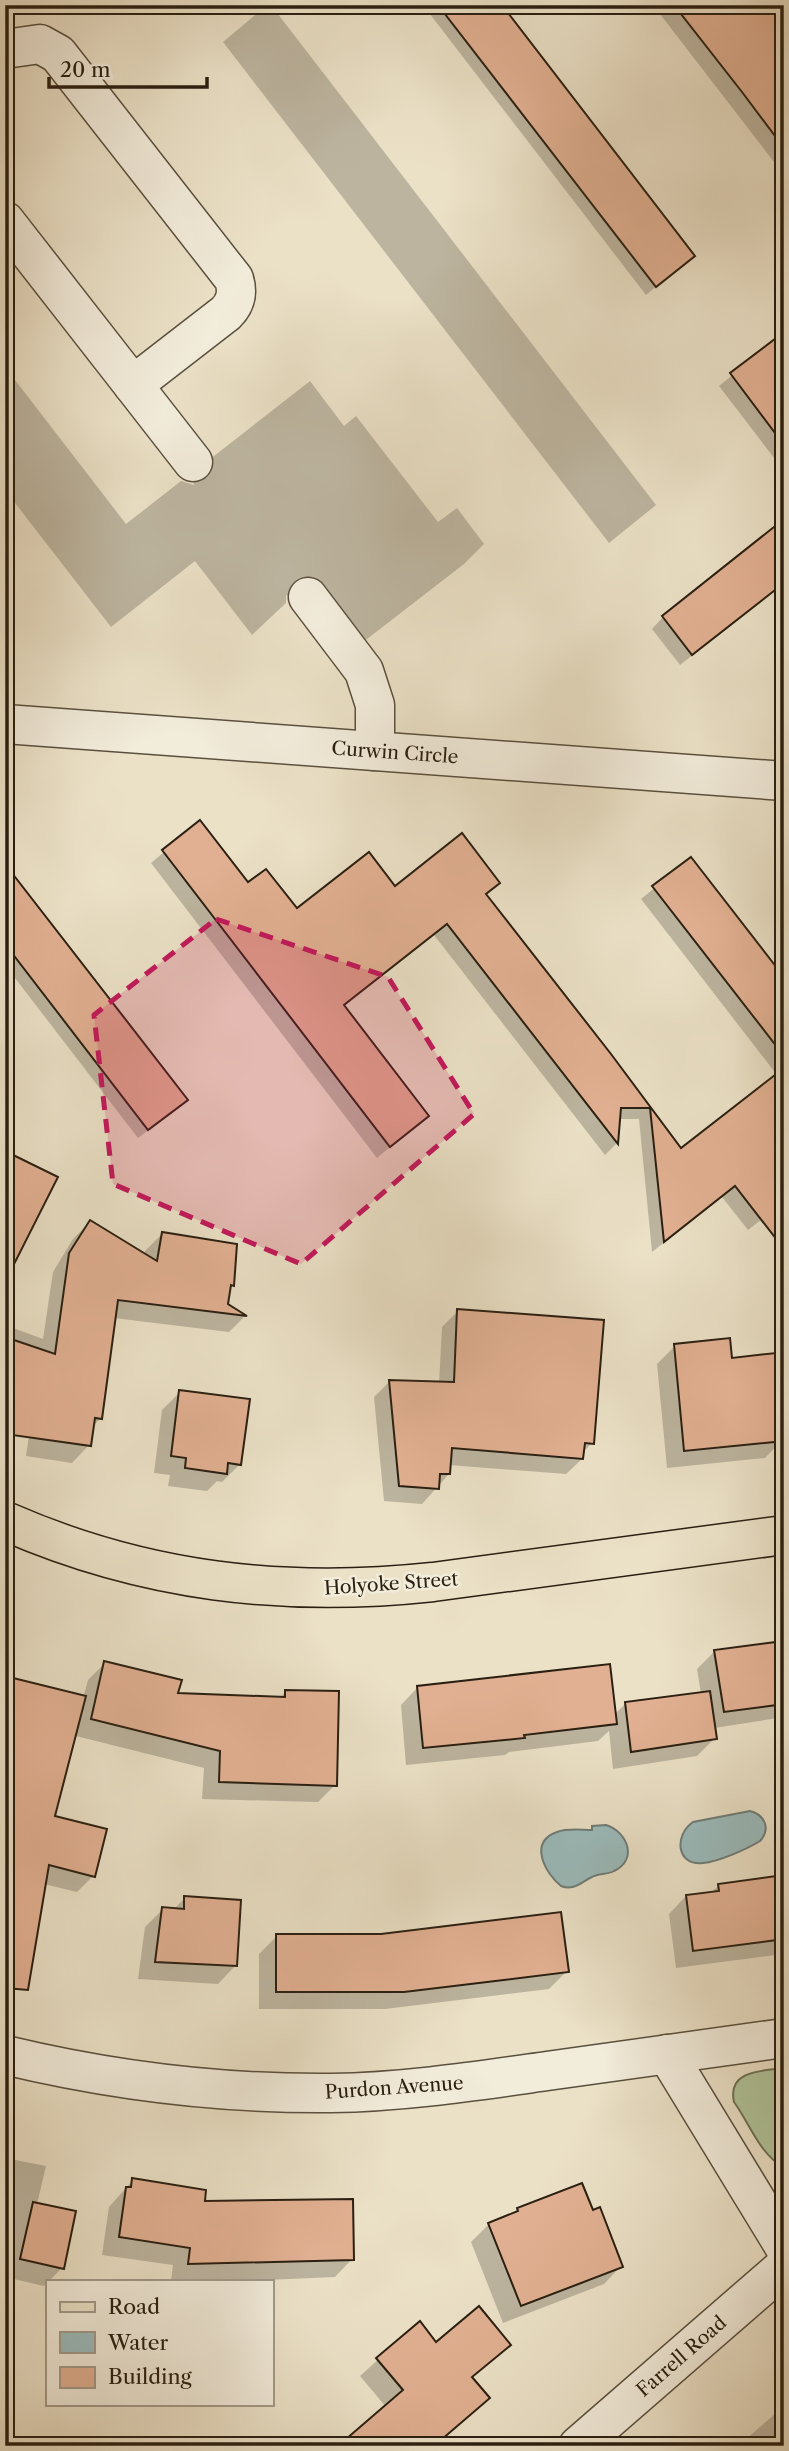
<svg xmlns="http://www.w3.org/2000/svg" width="789" height="2451" font-family="'Libre Caslon Text',serif">
<style>
.green{fill:#b1c49a;stroke:#6e7256;stroke-width:2}
.water{fill:#9bbcbd;stroke:#6e7d78;stroke-width:2}
.shadow{fill:#0003}
.building{fill:#e1b092;stroke:#2a1f11;stroke-width:2}
.lines{fill:none;stroke-linecap:round;stroke-linejoin:round}
.minor-casing{stroke:#5a503e;stroke-width:41}
.major-casing{stroke:#2a1f11;stroke-width:41}
.minor{stroke:#f2ecdb;stroke-width:38}
.major{stroke:#ebe1c7;stroke-width:38}
.marked{fill:#c2185b;fill-opacity:0.2;stroke:#c2185b;stroke-width:5;stroke-dasharray:14 9;stroke-linejoin:round}
.labels{text-anchor:middle;stroke-width:5;stroke-linejoin:round;paint-order:stroke}
.street-label{font-size:19px;fill:#2a1f11;stroke:#f2ecdb}
</style>
<rect width="100%" height="100%" fill="#ebe1c7"/>
<filter id="stains"><feTurbulence type="fractalNoise" baseFrequency=".00286" numOctaves="4"/><feColorMatrix values="0 0 0 0 .2 0 0 0 0 .09 0 0 0 0 .02 0 0 0 .5 -.17"/></filter>
<radialGradient id="worn" r=".72"><stop offset=".6" stop-color="#630" stop-opacity="0"/><stop offset="1" stop-color="#630" stop-opacity=".3"/></radialGradient>
<path class="green" d="M 784,2068 L 784,2168 C 759,2153 750,2124 734,2102 C 727,2070 762,2071 784,2068 Z"/>
<g class="water">
<path d="M 750,1811 C 765,1815 771,1829 760,1841 C 747,1849 718,1862 703,1863 C 676,1866 674,1835 693,1822 Z"/>
<path d="M 606,1825 C 628,1832 638,1860 614,1871 C 607,1875 599,1873 592,1877 C 581,1882 574,1891 561,1886 C 545,1873 528,1842 557,1832 C 567,1828 581,1830 592,1830 L 592,1826 Z"/>
</g>
<g class="shadow">
<polygon points="267,5 271,5 656,505 609,543 223,42"/>
<polygon points="423,5 499,5 693,256 646,295"/>
<polygon points="653,5 763,5 784,33 784,175"/>
<polygon points="768,346 784,366 784,471 719,386"/>
<polygon points="5,367 126,524 181,481 194,485 193,476 214,456 310,381 344,426 356,416 438,522 457,508 484,544 464,564 358,646 298,598 286,595 286,603 252,635 195,561 111,627 5,490"/>
<polygon points="784,583 680,665 652,629 663,617"/>
<polygon points="200,822 248,884 296,911 395,888 498,883 485,895 681,1150 777,1075 641,899 690,859 784,980 784,1202 748,1230 722,1197 652,1252 639,1119 618,1119 616,1144 605,1155 434,935 342,1007 427,1116 377,1158 151,863"/>
<polygon points="5,866 176,1109 138,1138 5,965"/>
<polygon points="90,1222 145,1255 145,1251 162,1234 232,1285 229,1289 226,1305 245,1316 229,1332 114,1318 101,1418 92,1427 89,1445 72,1463 26,1456 29,1436 5,1428 5,1325 43,1339 53,1272 73,1239"/>
<polygon points="458,1311 592,1443 582,1453 582,1459 566,1474 449,1465 449,1474 422,1504 384,1501 374,1397 390,1381 439,1384 442,1327"/>
<polygon points="675,1346 731,1360 784,1354 784,1438 765,1458 667,1468 657,1364"/>
<polygon points="180,1392 240,1464 222,1482 217,1481 207,1491 168,1486 170,1475 154,1473 162,1410"/>
<polygon points="784,1642 784,1717 714,1728 715,1738 697,1756 613,1769 609,1731 598,1741 509,1752 505,1755 406,1765 401,1705 418,1687 614,1715 625,1704 701,1694 697,1669 714,1652"/>
<polygon points="105,1663 176,1695 279,1698 286,1692 335,1785 318,1802 202,1799 204,1768 76,1736 53,1817 93,1876 77,1892 44,1884 14,1952 88,1680"/>
<polygon points="784,1877 784,1954 676,1968 669,1914 686,1896 711,1893 719,1885"/>
<polygon points="185,1898 235,1966 218,1984 138,1979 145,1927 163,1909 173,1910"/>
<polygon points="277,1936 567,1971 549,1989 385,2009 259,2009 259,1954"/>
<polygon points="5,2158 46,2166 37,2204 62,2268 44,2286 5,2277 10,2244 5,2243"/>
<polygon points="133,2180 203,2203 352,2259 335,2277 242,2281 171,2281 173,2265 102,2255 109,2207"/>
<polygon points="518,2210 592,2212 621,2266 604,2284 503,2323 471,2242 489,2224 513,2215"/>
<polygon points="419,2323 436,2344 509,2344 471,2378 471,2415 434,2446 340,2446 386,2407 360,2376"/>
<polygon points="784,2406 784,2446 738,2446"/>
</g>
<g class="building">
<polygon points="438,5 502,5 695,256 656,287"/>
<polygon points="674,5 784,5 784,148 742,92"/>
<polygon points="784,332 784,445 730,373"/>
<polygon points="784,519 784,583 692,655 662,616"/>
<polygon points="200,820 248,882 266,869 297,908 369,852 395,886 462,833 500,883 486,894 611,1054 681,1148 784,1068 784,1249 735,1186 664,1242 650,1108 621,1108 618,1144 447,924 344,1005 429,1116 390,1147 162,850"/>
<polygon points="691,857 784,977 784,1056 652,886"/>
<polygon points="5,864 188,1100 148,1130 5,944"/>
<polygon points="5,1151 58,1177 5,1282"/>
<polygon points="90,1220 157,1261 162,1232 237,1244 234,1286 231,1285 228,1304 247,1316 118,1300 102,1419 95,1418 91,1446 5,1434 5,1337 55,1354 69,1253"/>
<polygon points="457,1309 604,1320 594,1444 585,1443 583,1459 452,1448 450,1474 440,1474 439,1489 399,1486 389,1380 454,1382"/>
<polygon points="730,1338 732,1358 776,1353 784,1441 684,1451 674,1344"/>
<polygon points="179,1390 250,1399 241,1465 228,1463 227,1474 185,1468 186,1458 171,1456"/>
<polygon points="784,1641 784,1704 724,1712 714,1650"/>
<polygon points="104,1661 182,1680 178,1693 285,1697 285,1690 339,1691 337,1786 219,1782 220,1751 91,1719"/>
<polygon points="610,1664 617,1724 524,1735 525,1738 423,1748 417,1686"/>
<polygon points="5,1676 86,1696 55,1816 107,1829 95,1877 49,1865 28,1990 5,1988"/>
<polygon points="710,1691 717,1739 631,1752 625,1702"/>
<polygon points="784,1875 784,1939 693,1951 686,1895 719,1891 718,1884"/>
<polygon points="184,1896 241,1900 237,1966 155,1962 162,1907 184,1909"/>
<polygon points="561,1912 569,1972 404,1992 276,1992 276,1934 381,1934"/>
<polygon points="132,2178 206,2190 205,2201 353,2199 354,2260 188,2264 190,2248 119,2237 126,2187 131,2187"/>
<polygon points="582,2183 593,2210 600,2207 623,2267 521,2306 488,2223 518,2211 517,2208"/>
<polygon points="33,2202 76,2211 64,2269 20,2259"/>
<polygon points="479,2306 511,2345 472,2377 490,2398 434,2446 338,2446 403,2390 376,2358 420,2321 436,2342"/>
</g>
<g class="lines">
<defs>
<g id="minor">
<path d="M 5,49 L 40,44 L 58,54 L 234,279 C 238,292 236,303 226,313 L 133,385 L 5,221"/>
<polyline points="133,385 193,462"/>
<polyline points="308,597 364,671 375,705 375,751"/>
<polyline points="5,724 784,781"/>
<polyline points="667,2054 784,2246"/>
<path d="M 5,2055 C 113,2081 221,2094 331,2093 C 404,2092 476,2081 547,2071 C 626,2060 705,2049 784,2038"/>
<polyline points="578,2446 784,2267"/>
</g>
<path id="major" d="M 5,1521 C 144,1582 283,1598 433,1582 L 784,1535"/>
</defs>
<use href="#minor" class="minor-casing"/>
<use href="#major" class="major-casing"/>
<use href="#minor" class="minor"/>
<use href="#major" class="major"/>
</g>
<path class="marked" d="M 216,919 L 388,977 L 474,1114 L 301,1264 L 113,1184 L 94,1015 Z"/>
<g class="labels">
<g class="street-label">
<text transform="translate(395 752) rotate(4)" y="7">Curwin Circle</text>
<text transform="translate(391 1583) rotate(-4)" y="7">Holyoke Street</text>
<text transform="translate(394 2087) rotate(-4)" y="7">Purdon Avenue</text>
<text transform="translate(681 2356) rotate(-41)" y="7">Farrell Road</text>
</g>
</g>
<rect width="789" height="2451" fill="none" stroke="#ebe1c7" stroke-width="28"/>
<rect x="7" y="7" width="775" height="2437" fill="none" stroke="#2a1f11" stroke-width="3.5"/>
<rect x="14" y="14" width="761" height="2423" fill="none" stroke="#2a1f11" stroke-width="2"/>
<rect x="46" y="2280" width="228" height="126" fill="#f2ecdb" stroke="#a29a8a" stroke-width="2"/>
<rect x="60" y="2302" width="35" height="10" fill="#ebe1c7" stroke="#a29a8a" stroke-width="2"/>
<text x="108" y="2314" font-size="21" fill="#2a1f11">Road</text>
<rect x="60" y="2332" width="35" height="21" fill="#9bbcbd" stroke="#a29a8a" stroke-width="2"/>
<text x="108" y="2350" font-size="21" fill="#2a1f11">Water</text>
<rect x="60" y="2367" width="35" height="21" fill="#e1b092" stroke="#a29a8a" stroke-width="2"/>
<text x="108" y="2384" font-size="21" fill="#2a1f11">Building</text>
<path d="M49 77v10h158v-10" fill="none" stroke="#2a1f11" stroke-width="3.5"/>
<text x="60" y="77" font-size="21" fill="#2a1f11" stroke="#f2ecdb" stroke-width="5" paint-order="stroke">20 m</text>
<rect width="100%" height="100%" filter="url(#stains)"/>
<rect width="100%" height="100%" fill="url(#worn)"/>
</svg>
